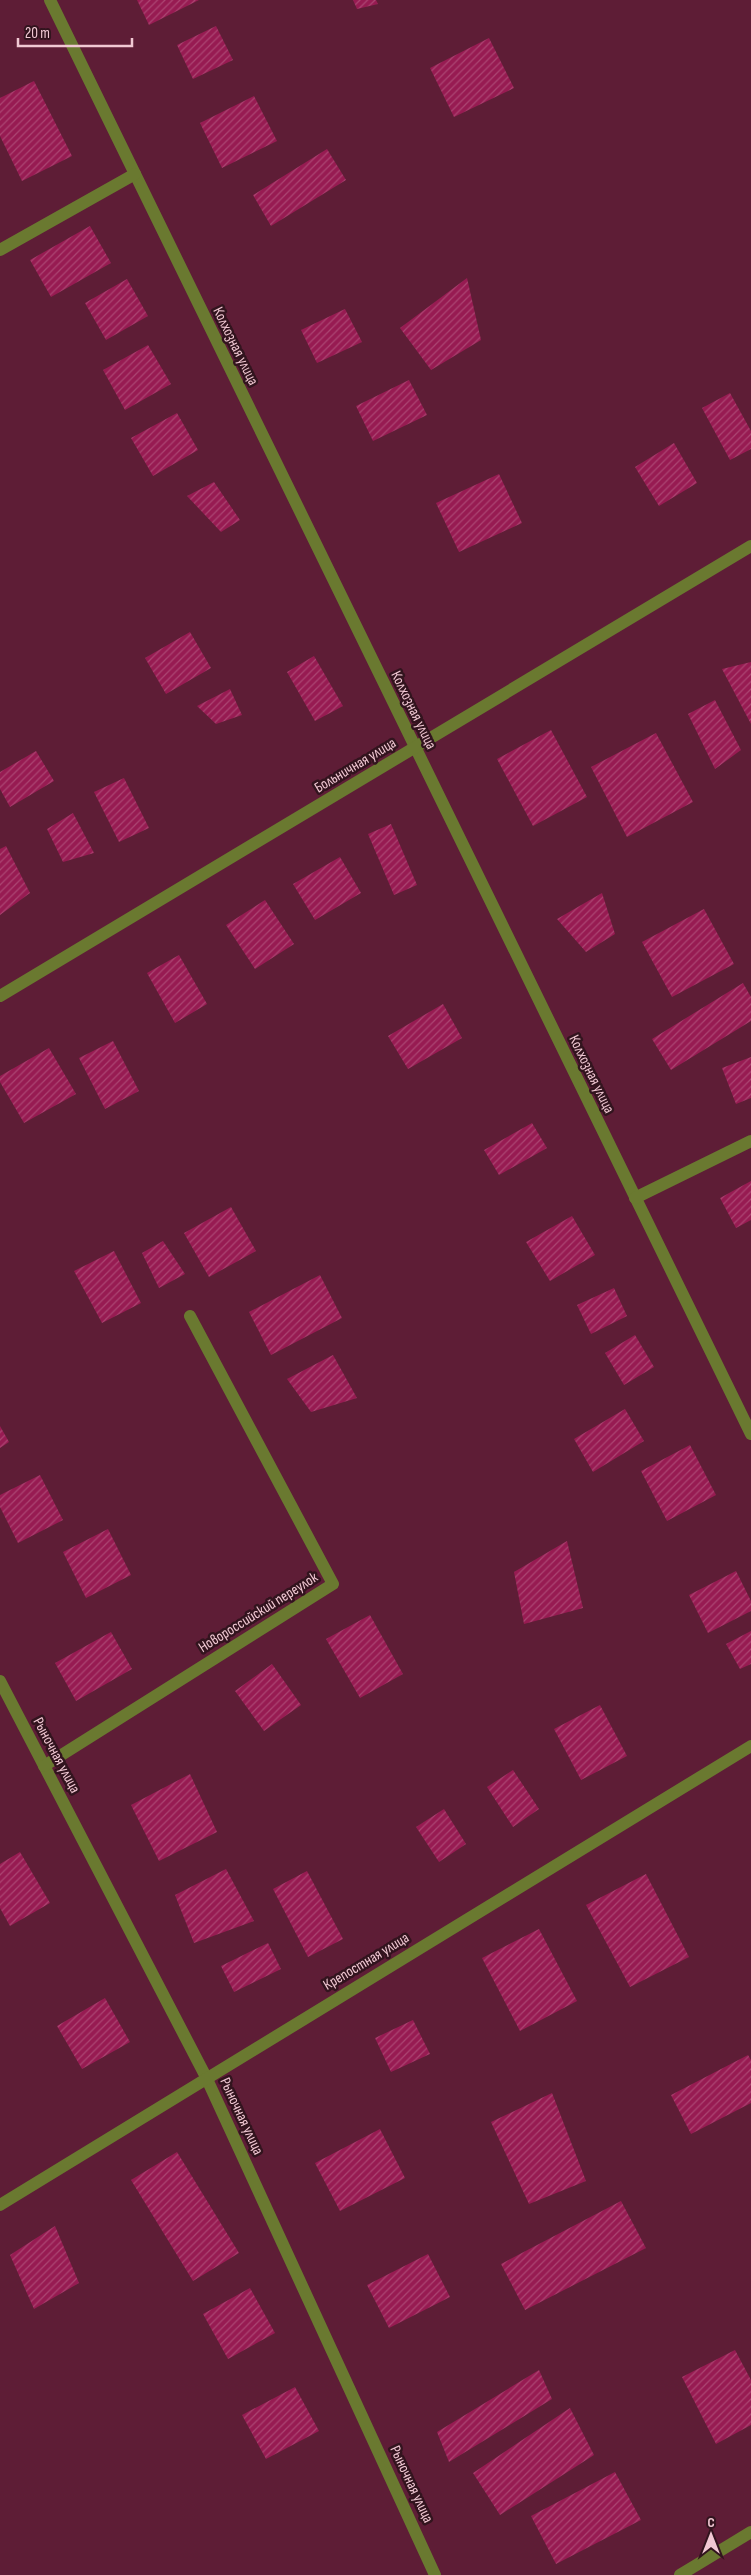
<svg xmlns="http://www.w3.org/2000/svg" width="751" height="2575" font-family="'Sofia Sans Condensed',sans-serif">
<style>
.building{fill:url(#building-hatch)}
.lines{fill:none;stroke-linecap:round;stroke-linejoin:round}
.minor{stroke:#6a7930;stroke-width:12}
.labels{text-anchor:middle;stroke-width:5;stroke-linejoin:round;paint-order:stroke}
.street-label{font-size:15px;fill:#f1c8d3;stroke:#32141e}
</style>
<defs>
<pattern id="building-hatch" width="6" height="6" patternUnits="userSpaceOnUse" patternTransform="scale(1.25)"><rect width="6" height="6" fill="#971b52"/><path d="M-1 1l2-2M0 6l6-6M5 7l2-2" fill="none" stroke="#ab4572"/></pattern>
</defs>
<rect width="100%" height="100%" fill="#5e1d36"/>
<g class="building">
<polygon points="137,0 199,0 149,25"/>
<polygon points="353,0 376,0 378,4 357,9"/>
<polygon points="216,26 233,60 193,79 177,45"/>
<polygon points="489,38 514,88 454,117 430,68"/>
<polygon points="34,81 72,156 22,181 0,136 0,98"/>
<polygon points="254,96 277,141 222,168 200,123"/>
<polygon points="327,149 346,180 271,226 253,195"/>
<polygon points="90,226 111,263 51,297 30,260"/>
<polygon points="467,278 481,340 431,370 400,328"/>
<polygon points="127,279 148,316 106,340 85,303"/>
<polygon points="345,309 362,342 317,363 301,330"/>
<polygon points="148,345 171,384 125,410 103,370"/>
<polygon points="409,380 427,415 373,441 356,406"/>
<polygon points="730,393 751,431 751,449 730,460 702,408"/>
<polygon points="177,413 198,450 153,476 131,438"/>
<polygon points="674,443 697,483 659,506 635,467"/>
<polygon points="499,474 522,523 459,552 436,503"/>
<polygon points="214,482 240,520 221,532 187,496"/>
<polygon points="190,632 211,668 166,694 145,658"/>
<polygon points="314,656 343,706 315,721 287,672"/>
<polygon points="751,662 751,724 722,669"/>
<polygon points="230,689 242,715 216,724 197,706"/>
<polygon points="715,700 741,750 715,769 688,714"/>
<polygon points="551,730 587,797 533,826 497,759"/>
<polygon points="656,733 693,802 627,837 591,767"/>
<polygon points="36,751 54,781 10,807 0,789 0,772"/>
<polygon points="124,778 149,828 119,842 94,792"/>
<polygon points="73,813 94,853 63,862 47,829"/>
<polygon points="391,824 417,885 394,895 368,834"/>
<polygon points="6,846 30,893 0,915 0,849"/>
<polygon points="340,857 361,893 315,920 293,884"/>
<polygon points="602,893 615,934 586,952 557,919"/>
<polygon points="265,900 294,944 255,969 226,925"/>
<polygon points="704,909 734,964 672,997 642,942"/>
<polygon points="179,955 207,1004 175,1023 147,973"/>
<polygon points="743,983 751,997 751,1021 671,1070 652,1039"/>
<polygon points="443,1004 462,1038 408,1069 388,1036"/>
<polygon points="113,1041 139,1091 105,1109 79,1058"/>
<polygon points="49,1048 76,1094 24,1123 0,1082 0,1076"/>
<polygon points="751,1057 751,1098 736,1104 722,1068"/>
<polygon points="532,1123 547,1148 499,1175 484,1150"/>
<polygon points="751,1181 751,1220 736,1228 720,1198"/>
<polygon points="231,1207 256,1251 209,1277 184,1233"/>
<polygon points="572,1216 595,1255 550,1281 526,1242"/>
<polygon points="163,1241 185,1274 159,1288 142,1253"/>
<polygon points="114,1251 141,1303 102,1323 74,1271"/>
<polygon points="320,1275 342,1318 271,1355 249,1312"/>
<polygon points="614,1288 627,1316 591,1334 577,1305"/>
<polygon points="635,1335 654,1367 624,1385 605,1353"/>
<polygon points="333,1355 357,1398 311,1412 287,1379"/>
<polygon points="625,1409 644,1441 593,1472 574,1439"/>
<polygon points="0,1426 9,1442 0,1448"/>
<polygon points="690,1445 716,1495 667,1521 641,1471"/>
<polygon points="40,1475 63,1520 18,1543 0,1507 0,1495"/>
<polygon points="108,1529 131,1575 86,1598 63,1552"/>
<polygon points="567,1541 583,1608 524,1624 514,1572"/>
<polygon points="736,1571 751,1601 751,1611 708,1633 689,1595"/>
<polygon points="370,1615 403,1674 360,1698 326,1639"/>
<polygon points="751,1631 751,1664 740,1669 726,1644"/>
<polygon points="111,1632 132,1669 76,1701 55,1663"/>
<polygon points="272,1664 301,1705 264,1731 235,1691"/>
<polygon points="600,1705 627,1756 581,1780 554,1729"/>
<polygon points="513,1770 539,1809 513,1827 487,1787"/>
<polygon points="190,1774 217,1832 159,1861 131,1805"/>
<polygon points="444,1809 466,1844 439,1862 416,1827"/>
<polygon points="20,1852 50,1903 10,1926 0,1908 0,1864"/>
<polygon points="226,1869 254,1921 194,1943 175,1895"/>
<polygon points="307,1871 343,1939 308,1957 273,1889"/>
<polygon points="646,1874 689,1957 630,1987 586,1905"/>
<polygon points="539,1929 577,2001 520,2031 482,1958"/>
<polygon points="268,1943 281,1969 234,1992 221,1966"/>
<polygon points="105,1998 130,2042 82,2069 57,2026"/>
<polygon points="413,2020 430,2054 391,2072 375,2038"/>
<polygon points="748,2055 751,2060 751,2103 691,2134 671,2095"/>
<polygon points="552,2093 586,2181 529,2204 491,2122"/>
<polygon points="380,2129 405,2178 340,2211 315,2163"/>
<polygon points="177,2152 239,2253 193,2281 131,2180"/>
<polygon points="621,2201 646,2248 525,2310 501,2264"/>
<polygon points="55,2226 79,2283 34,2309 10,2255"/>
<polygon points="428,2254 450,2297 389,2328 367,2285"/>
<polygon points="250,2288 275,2333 228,2359 203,2314"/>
<polygon points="735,2350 751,2380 751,2425 716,2444 682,2377"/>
<polygon points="539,2370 552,2399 449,2462 437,2432"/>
<polygon points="295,2387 319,2431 266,2459 242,2415"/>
<polygon points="570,2408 594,2455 500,2515 473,2473"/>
<polygon points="615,2472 641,2520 556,2564 531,2516"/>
</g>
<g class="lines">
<g class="minor">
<polyline points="50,0 751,1434"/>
<polyline points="0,250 135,174"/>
<polyline points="0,996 751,546"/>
<polyline points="635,1198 751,1141"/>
<polyline points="0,1681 206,2077 435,2575"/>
<polyline points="44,1766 333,1584 190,1316"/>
<polyline points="0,2205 751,1746"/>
<polyline points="680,2575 751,2532"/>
</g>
</g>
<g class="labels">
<g class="street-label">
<text transform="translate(236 346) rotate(64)" y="5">Колхозная улица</text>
<text transform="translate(414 710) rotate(64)" y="5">Колхозная улица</text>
<text transform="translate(355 765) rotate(-31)" y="5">Больничная улица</text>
<text transform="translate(592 1074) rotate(64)" y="5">Колхозная улица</text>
<text transform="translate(258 1612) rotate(-32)" y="5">Новороссийский переулок</text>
<text transform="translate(57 1755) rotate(62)" y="5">Рыночная улица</text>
<text transform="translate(366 1961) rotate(-31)" y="5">Крепостная улица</text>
<text transform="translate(242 2116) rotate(65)" y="5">Рыночная улица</text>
<text transform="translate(412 2484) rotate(65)" y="5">Рыночная улица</text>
</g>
</g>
<g transform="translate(711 2535)" stroke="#32141e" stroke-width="4" paint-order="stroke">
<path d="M0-4L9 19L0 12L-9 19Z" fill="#f1c8d3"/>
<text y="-8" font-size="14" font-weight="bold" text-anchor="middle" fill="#f1c8d3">С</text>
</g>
<path d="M18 38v8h114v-8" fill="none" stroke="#f1c8d3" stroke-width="2.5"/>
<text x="25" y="38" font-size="15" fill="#f1c8d3" stroke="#32141e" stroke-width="4" paint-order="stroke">20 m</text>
</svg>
